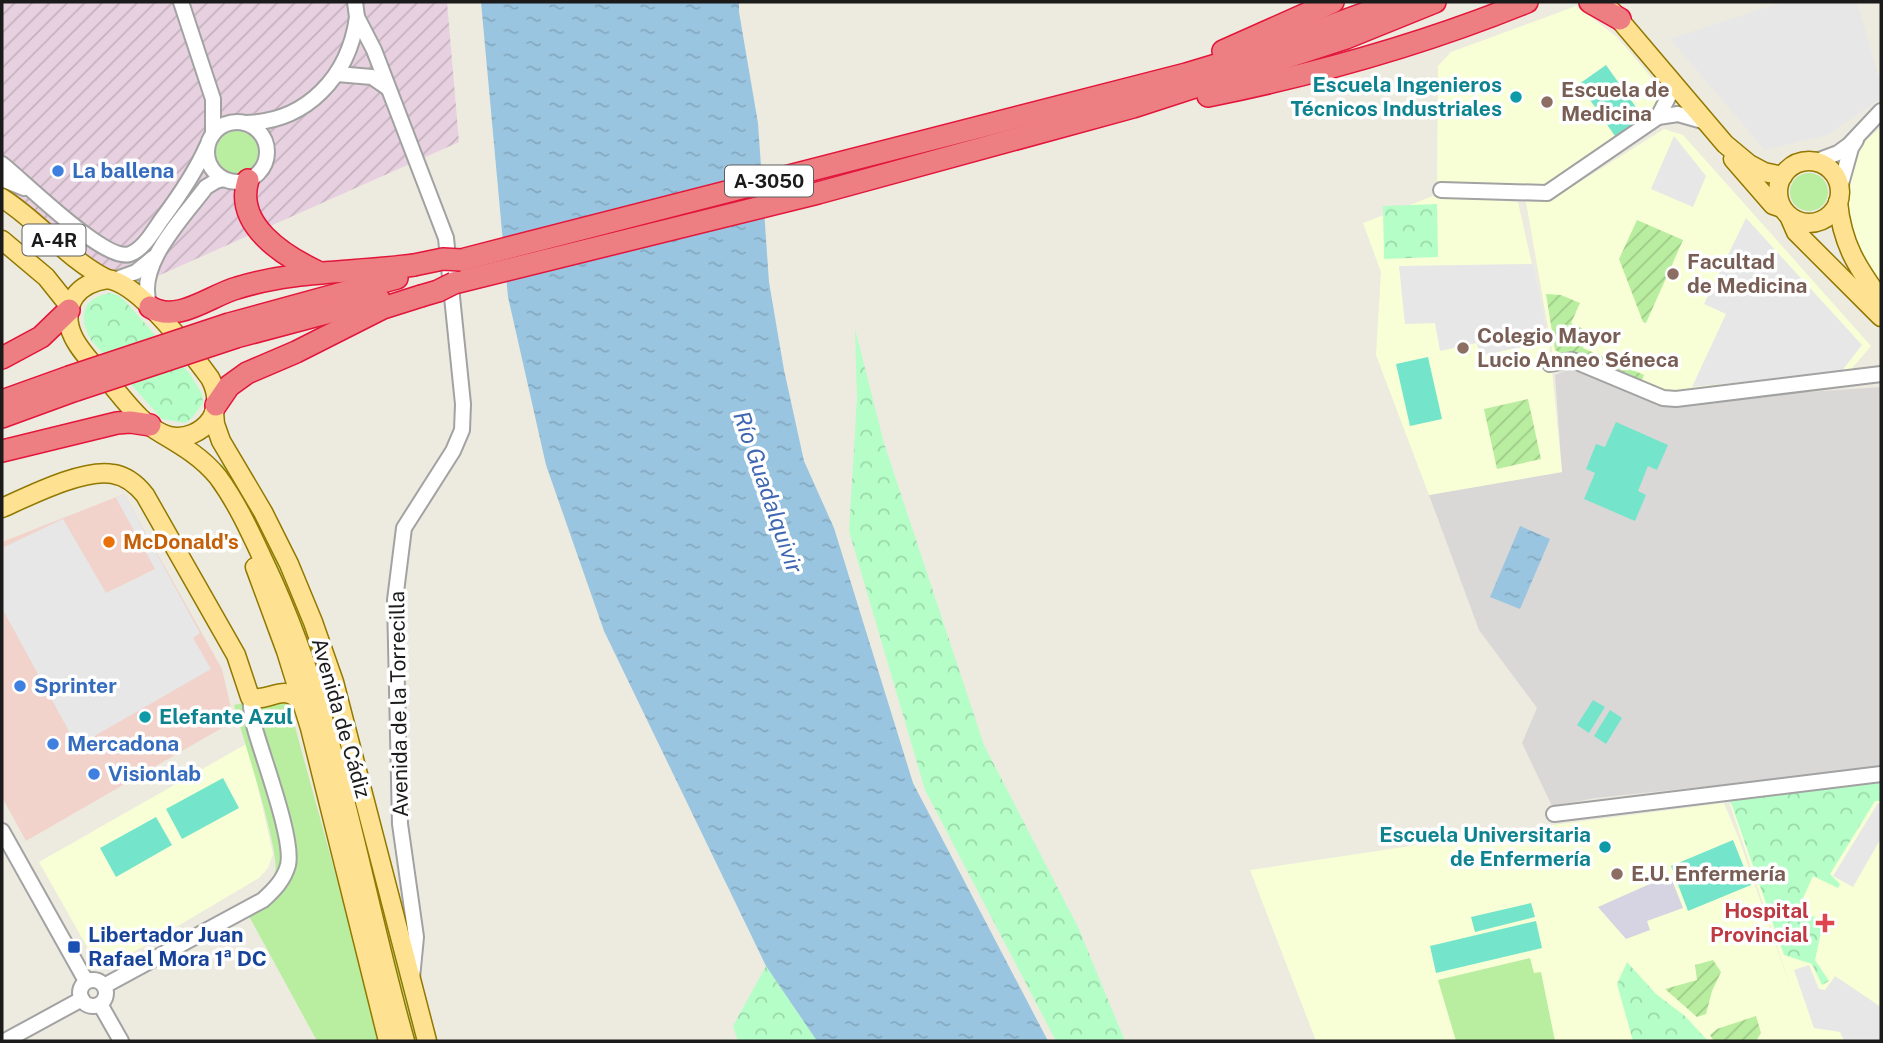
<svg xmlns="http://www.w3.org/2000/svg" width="1883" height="1043" font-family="'Public Sans',sans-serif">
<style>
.residential{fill:#d9d8d7}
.commercial{fill:#f1d3cb}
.industrial{fill:url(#industrial-furrows)}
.education{fill:#f8ffd6}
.grass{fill:#b9ed9f}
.park{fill:url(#park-crowns)}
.garden{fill:url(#garden-furrows)}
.pitch{fill:#74e5cb}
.parking{fill:#e7e7e7}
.plaza{fill:#d6d3e3}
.water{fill:url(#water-ripples)}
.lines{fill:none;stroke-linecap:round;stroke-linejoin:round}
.minor-casing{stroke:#a2a2a2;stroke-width:18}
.major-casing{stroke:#917800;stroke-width:21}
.highway-casing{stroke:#e3153a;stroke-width:24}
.minor{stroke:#fff;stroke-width:14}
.major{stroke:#ffe192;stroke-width:18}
.highway{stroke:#ed7e81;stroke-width:21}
.highway-bridge-casing{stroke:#e3153a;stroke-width:24;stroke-linecap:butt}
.highway-bridge{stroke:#ed7e81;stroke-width:21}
.culture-dot{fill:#0f9aa8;stroke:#fff;stroke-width:2.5}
.education-dot{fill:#8d6e63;stroke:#fff;stroke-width:2.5}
.shop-dot{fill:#3f7fe0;stroke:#fff;stroke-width:2.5}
.food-dot{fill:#e8710a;stroke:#fff;stroke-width:2.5}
.health-dot{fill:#e0444e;stroke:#fff;stroke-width:2.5}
.transit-dot{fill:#1a4fb4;stroke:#fff;stroke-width:2.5}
.labels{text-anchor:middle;stroke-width:7;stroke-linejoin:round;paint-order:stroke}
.shield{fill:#fff;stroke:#5f5f5f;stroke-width:2}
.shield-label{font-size:19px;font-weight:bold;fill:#1b1b1b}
.culture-label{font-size:21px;font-weight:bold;fill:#0d838f;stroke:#fff;text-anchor:end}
.education-label{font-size:21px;font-weight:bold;fill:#785e54;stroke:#fff;text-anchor:start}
.shop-label{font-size:21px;font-weight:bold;fill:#366cbe;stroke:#fff;text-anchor:start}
.food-label{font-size:21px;font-weight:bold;fill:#c56008;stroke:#fff;text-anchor:start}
.street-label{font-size:21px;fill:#1b1b1b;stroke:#fff}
.health-label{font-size:21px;font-weight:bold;fill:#be3a42;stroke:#fff;text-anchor:end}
.transit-label{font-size:21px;font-weight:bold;fill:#164399;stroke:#fff;text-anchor:start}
.water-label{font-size:23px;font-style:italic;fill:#4067b1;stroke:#fff}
</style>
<defs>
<pattern id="industrial-furrows" width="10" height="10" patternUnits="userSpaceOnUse" patternTransform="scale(1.75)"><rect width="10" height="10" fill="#e7d0df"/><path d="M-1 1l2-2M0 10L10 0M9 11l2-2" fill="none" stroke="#c6b2bf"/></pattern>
<pattern id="park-crowns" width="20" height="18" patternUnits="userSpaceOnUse" patternTransform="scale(1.75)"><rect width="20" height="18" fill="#b5fec7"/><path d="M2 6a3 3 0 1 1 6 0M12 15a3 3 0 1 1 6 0" fill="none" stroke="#9bd9aa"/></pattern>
<pattern id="garden-furrows" width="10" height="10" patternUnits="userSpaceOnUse" patternTransform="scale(1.75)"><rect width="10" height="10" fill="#b9ed9f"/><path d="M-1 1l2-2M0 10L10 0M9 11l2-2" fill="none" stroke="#9ecb88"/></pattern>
<pattern id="water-ripples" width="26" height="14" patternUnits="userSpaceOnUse" patternTransform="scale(1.75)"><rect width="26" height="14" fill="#9ac5e0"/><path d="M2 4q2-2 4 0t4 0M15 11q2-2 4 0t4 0" fill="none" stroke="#84a9c0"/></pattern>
</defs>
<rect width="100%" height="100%" fill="#edebdf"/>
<polygon class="residential" points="1571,368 1662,402 1881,387 1881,765 1797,777 1596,798 1552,806 1522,743 1537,708 1479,630 1429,495 1562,472 1555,375"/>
<polygon class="commercial" points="124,494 222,669 234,721 26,841 2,797 2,542"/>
<polygon class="industrial" points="2,2 447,2 459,142 142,283 100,264 2,188"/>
<g class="education">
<polygon points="1576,6 1617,37 1662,90 1652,114 1543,189 1437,187 1438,66 1451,52"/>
<polygon points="1881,127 1881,286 1873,277 1853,239 1847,206 1856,153 1866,140"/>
<polygon points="1664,129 1683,135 1871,346 1847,374 1671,393 1575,351 1553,356 1526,202 1548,202"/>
<polygon points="1433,196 1518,202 1549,341 1562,472 1429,495 1376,355 1381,272 1363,223"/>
<polygon points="248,743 273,854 268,868 259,878 122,959 94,959 39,862"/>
<polygon points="1881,786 1881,1041 1316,1041 1250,870 1545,826 1724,803 1739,839 1792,992 1730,804"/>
</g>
<g class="grass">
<circle cx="237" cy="152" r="21"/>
<circle cx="1809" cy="192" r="19"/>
<polygon points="226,461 274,545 323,669 421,1041 412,1041 325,699 219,467"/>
<path d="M 286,694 L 371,1004 L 379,1041 L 317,1041 L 243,905 C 258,896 269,890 275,872 C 281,853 241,732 234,705 Z"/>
<polygon points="1530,958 1534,973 1541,972 1555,1041 1456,1041 1438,980"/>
</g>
<g class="park">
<polygon points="1437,204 1438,257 1384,259 1383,206"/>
<path d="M 110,293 L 117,295 L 124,300 L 190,374 L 202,394 L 203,403 L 192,418 L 185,423 L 162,419 L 91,340 C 78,316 81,299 110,293 Z"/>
<polygon points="855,329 884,443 984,745 1078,927 1125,1041 1056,1041 925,790 849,531 857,398"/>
<polygon points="1881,780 1881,801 1875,801 1830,874 1840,884 1838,888 1813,876 1799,907 1823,923 1815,960 1829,981 1822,985 1812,964 1784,955 1729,797"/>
<polygon points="1627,962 1656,994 1685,1016 1708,1041 1633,1041 1617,984"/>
<polygon points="766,966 817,1041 738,1041 733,1026"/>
</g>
<g class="garden">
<polygon points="1637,220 1683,240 1646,323 1643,322 1619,259"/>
<polygon points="1546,294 1561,295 1580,303 1571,323 1589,332 1583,348 1644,375 1642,380 1579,353 1562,354 1555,350"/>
<polygon points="1528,399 1541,459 1497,469 1484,409"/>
<polygon points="1713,960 1721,972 1712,991 1706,1014 1697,1017 1665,989 1697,980 1695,965"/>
<polygon points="1756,1016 1761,1033 1756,1041 1714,1041 1710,1035 1717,1029"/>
</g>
<g class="pitch">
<polygon points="1606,65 1643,117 1615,136 1579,84"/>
<polygon points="1428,357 1442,419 1410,426 1396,364"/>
<polygon points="1616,422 1668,445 1657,470 1648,466 1638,491 1646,495 1635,521 1584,499 1595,473 1586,469 1596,444 1605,447"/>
<polygon points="1593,700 1605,707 1589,733 1577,725"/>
<polygon points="1610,710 1622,718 1606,744 1594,736"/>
<polygon points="223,778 239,808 182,839 166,809"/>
<polygon points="156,817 172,845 116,877 100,848"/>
<polygon points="1733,840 1751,885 1688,911 1671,866"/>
<polygon points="1531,903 1535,917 1475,932 1471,917"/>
<polygon points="1536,921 1542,948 1436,973 1430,946"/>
</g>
<g class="parking">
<polygon points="1782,2 1857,2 1881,84 1881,99 1827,135 1765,150 1670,39"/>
<polygon points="1674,136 1706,176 1693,207 1651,189"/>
<polygon points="1746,218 1862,345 1841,372 1692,387 1726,314 1704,304"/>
<polygon points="1533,264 1549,341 1480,356 1477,343 1440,351 1435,323 1405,324 1399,266"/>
<polygon points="124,494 200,633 193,638 211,669 77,746 2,608 2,548 63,519 106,593 155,569 116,498"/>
<polygon points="1878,803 1881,805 1881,838 1853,887 1833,876"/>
<polygon points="1809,965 1819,989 1825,990 1835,976 1881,1007 1881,1041 1844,1041 1840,1032 1814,1028 1794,970"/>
</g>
<polygon class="plaza" points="1670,875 1683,908 1647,921 1650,930 1626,939 1598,907"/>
<g class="water">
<polygon points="481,2 739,2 739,12 758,123 769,282 784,370 804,461 834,528 913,783 1048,1041 817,1041 766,966 604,631 546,465 508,297"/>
<polygon points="1520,526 1550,539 1520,609 1490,597"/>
</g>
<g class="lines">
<defs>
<g id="minor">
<polyline points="181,2 213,99 213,134"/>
<polyline points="355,2 357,17 374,50 446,238 463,404 462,430 453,451 404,528 395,600 400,824 416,937 412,978"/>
<polyline points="337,74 372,77 388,88"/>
<polyline points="1658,117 1678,114 1706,122"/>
<circle cx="237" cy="152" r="30"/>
<path d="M 245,123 C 307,122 349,76 357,17"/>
<polyline points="1814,162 1838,153 1849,145 1881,111"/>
<path d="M 2,164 C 24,181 105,263 130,254 C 144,249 154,230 162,219 C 180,195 195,173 207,146"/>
<polyline points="2,179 24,188"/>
<polyline points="1441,190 1547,193 1658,117 1671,92 1670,77"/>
<polyline points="1839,191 1851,148 1856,140"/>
<polyline points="114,280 136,272 153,258"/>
<path d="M 150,306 C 134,266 184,217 206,187 L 216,181 L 223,179"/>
<polyline points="1550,364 1572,360 1663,398 1676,399 1881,374"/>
<polyline points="1554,814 1881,774"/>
<polyline points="2,831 86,981"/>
<circle cx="93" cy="993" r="13"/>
<path d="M 104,986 L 263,900 C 274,890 284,880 288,865 C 294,840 263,758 255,729 C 252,719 251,708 250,697"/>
<polyline points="100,1004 121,1041"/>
<polyline points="5,1041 82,999"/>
</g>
<g id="major">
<polyline points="1612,11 1725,144 1749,164 1764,172 1783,176"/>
<polyline points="1733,159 1773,205 1782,208"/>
<circle cx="1809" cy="192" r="31"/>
<path d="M 2,198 C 40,222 67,259 107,279"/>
<path d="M 1838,202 C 1842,244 1857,267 1881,300"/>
<polyline points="1789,216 1796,232 1881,317"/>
<polyline points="2,240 46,277 70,307"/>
<path d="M 107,279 C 140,283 190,351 210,378 C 217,391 219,406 211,419 C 202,432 185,440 169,436 C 146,430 125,401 110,383 C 90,360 53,329 75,296 C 83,285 94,281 107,279 Z"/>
<polyline points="214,412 215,424 221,441 263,512 289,564 313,622 334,682 427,1041"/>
<path d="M 159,432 C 181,445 202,457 218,477 C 238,504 252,536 266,566 C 337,716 360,883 405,1041"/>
<path d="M 2,508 C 29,496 84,468 113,474 C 126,476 137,485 145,495 L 236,655 L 250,697 C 269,704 284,680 303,704"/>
<polyline points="255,567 286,651 310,728 388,1041"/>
</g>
<g id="highway">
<polyline points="1590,2 1620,19"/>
<polyline points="1223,51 1333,2"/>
<path d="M 1208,96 C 1317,74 1424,44 1527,2"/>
<path d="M 248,180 C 234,225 284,256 318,272"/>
<polyline points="461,260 1186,74 1256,53 1396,2"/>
<polyline points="454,283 818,193 1133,107 1346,38 1435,2"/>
<path d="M 150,307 C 177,324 211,295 237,288 C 294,270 355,273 414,265"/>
<polyline points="229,324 397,278"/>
<polyline points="236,337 379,299"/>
<polyline points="2,358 41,337 69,310"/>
<polyline points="2,401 69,377"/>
<polyline points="216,405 229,386 247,373 296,352 383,308 421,296"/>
<polyline points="2,417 76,390"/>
<polyline points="2,451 117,423 130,422 150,425"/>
</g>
</defs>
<use href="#minor" class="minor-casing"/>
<use href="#major" class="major-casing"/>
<use href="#highway" class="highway-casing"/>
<use href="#minor" class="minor"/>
<use href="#major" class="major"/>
<use href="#highway" class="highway"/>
<defs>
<g id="highway-bridge">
<polyline points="414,265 443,259 461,260"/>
<polyline points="421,296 438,291 454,283"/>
<polyline points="69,377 229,324"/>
<polyline points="76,390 236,337"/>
</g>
</defs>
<use href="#highway-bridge" class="highway-bridge-casing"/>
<use href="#highway-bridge" class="highway-bridge"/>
</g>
<g class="culture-dot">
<circle cx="1516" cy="97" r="7"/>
<circle cx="145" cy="717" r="7"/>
<circle cx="1605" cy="847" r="7"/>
</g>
<g class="education-dot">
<circle cx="1547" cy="102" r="7"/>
<circle cx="1673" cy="274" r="7"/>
<circle cx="1463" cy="348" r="7"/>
<circle cx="1617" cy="874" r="7"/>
</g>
<g class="shop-dot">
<circle cx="58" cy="171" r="7"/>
<circle cx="20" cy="686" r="7"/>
<circle cx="53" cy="744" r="7"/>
<circle cx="94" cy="774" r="7"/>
</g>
<circle class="food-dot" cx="109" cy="542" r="7"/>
<path class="health-dot" d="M1821.5 912.5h7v7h7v7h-7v7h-7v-7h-7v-7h7z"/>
<rect class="transit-dot" x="67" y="940" width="14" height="14" rx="3.5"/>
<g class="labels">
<g class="shield">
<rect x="725" y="165.5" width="88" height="31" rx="5"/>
<rect x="22.5" y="224.5" width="63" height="31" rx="5"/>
</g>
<g class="shield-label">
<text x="769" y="188">A-3050</text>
<text x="54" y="247">A-4R</text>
</g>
<g class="culture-label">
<text x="1502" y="92">Escuela Ingenieros<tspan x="1502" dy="24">Técnicos Industriales</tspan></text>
<text x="159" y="724" text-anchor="start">Elefante Azul</text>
<text x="1591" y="842">Escuela Universitaria<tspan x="1591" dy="24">de Enfermería</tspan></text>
</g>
<g class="education-label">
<text x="1561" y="97">Escuela de<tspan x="1561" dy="24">Medicina</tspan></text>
<text x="1687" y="269">Facultad<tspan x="1687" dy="24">de Medicina</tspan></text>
<text x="1477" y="343">Colegio Mayor<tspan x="1477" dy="24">Lucio Anneo Séneca</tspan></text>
<text x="1631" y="881">E.U. Enfermería</text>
</g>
<g class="shop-label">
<text x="72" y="178">La ballena</text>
<text x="34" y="693">Sprinter</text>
<text x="67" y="751">Mercadona</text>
<text x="108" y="781">Visionlab</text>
</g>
<g class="food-label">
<text x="123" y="549">McDonald's</text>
</g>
<g class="street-label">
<text transform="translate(399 704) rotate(-91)" y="7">Avenida de la Torrecilla</text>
<text transform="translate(341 718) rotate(74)" y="7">Avenida de Cádiz</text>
</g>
<g class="health-label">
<text x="1809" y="918">Hospital<tspan x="1809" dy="24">Provincial</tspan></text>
</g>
<g class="transit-label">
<text x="88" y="942">Libertador Juan<tspan x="88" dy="24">Rafael Mora 1ª DC</tspan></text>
</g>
<g class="water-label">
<text transform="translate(768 492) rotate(71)" y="8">Río Guadalquivir</text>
</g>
</g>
<rect width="1883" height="1043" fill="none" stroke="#1b1b1b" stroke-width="7"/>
</svg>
